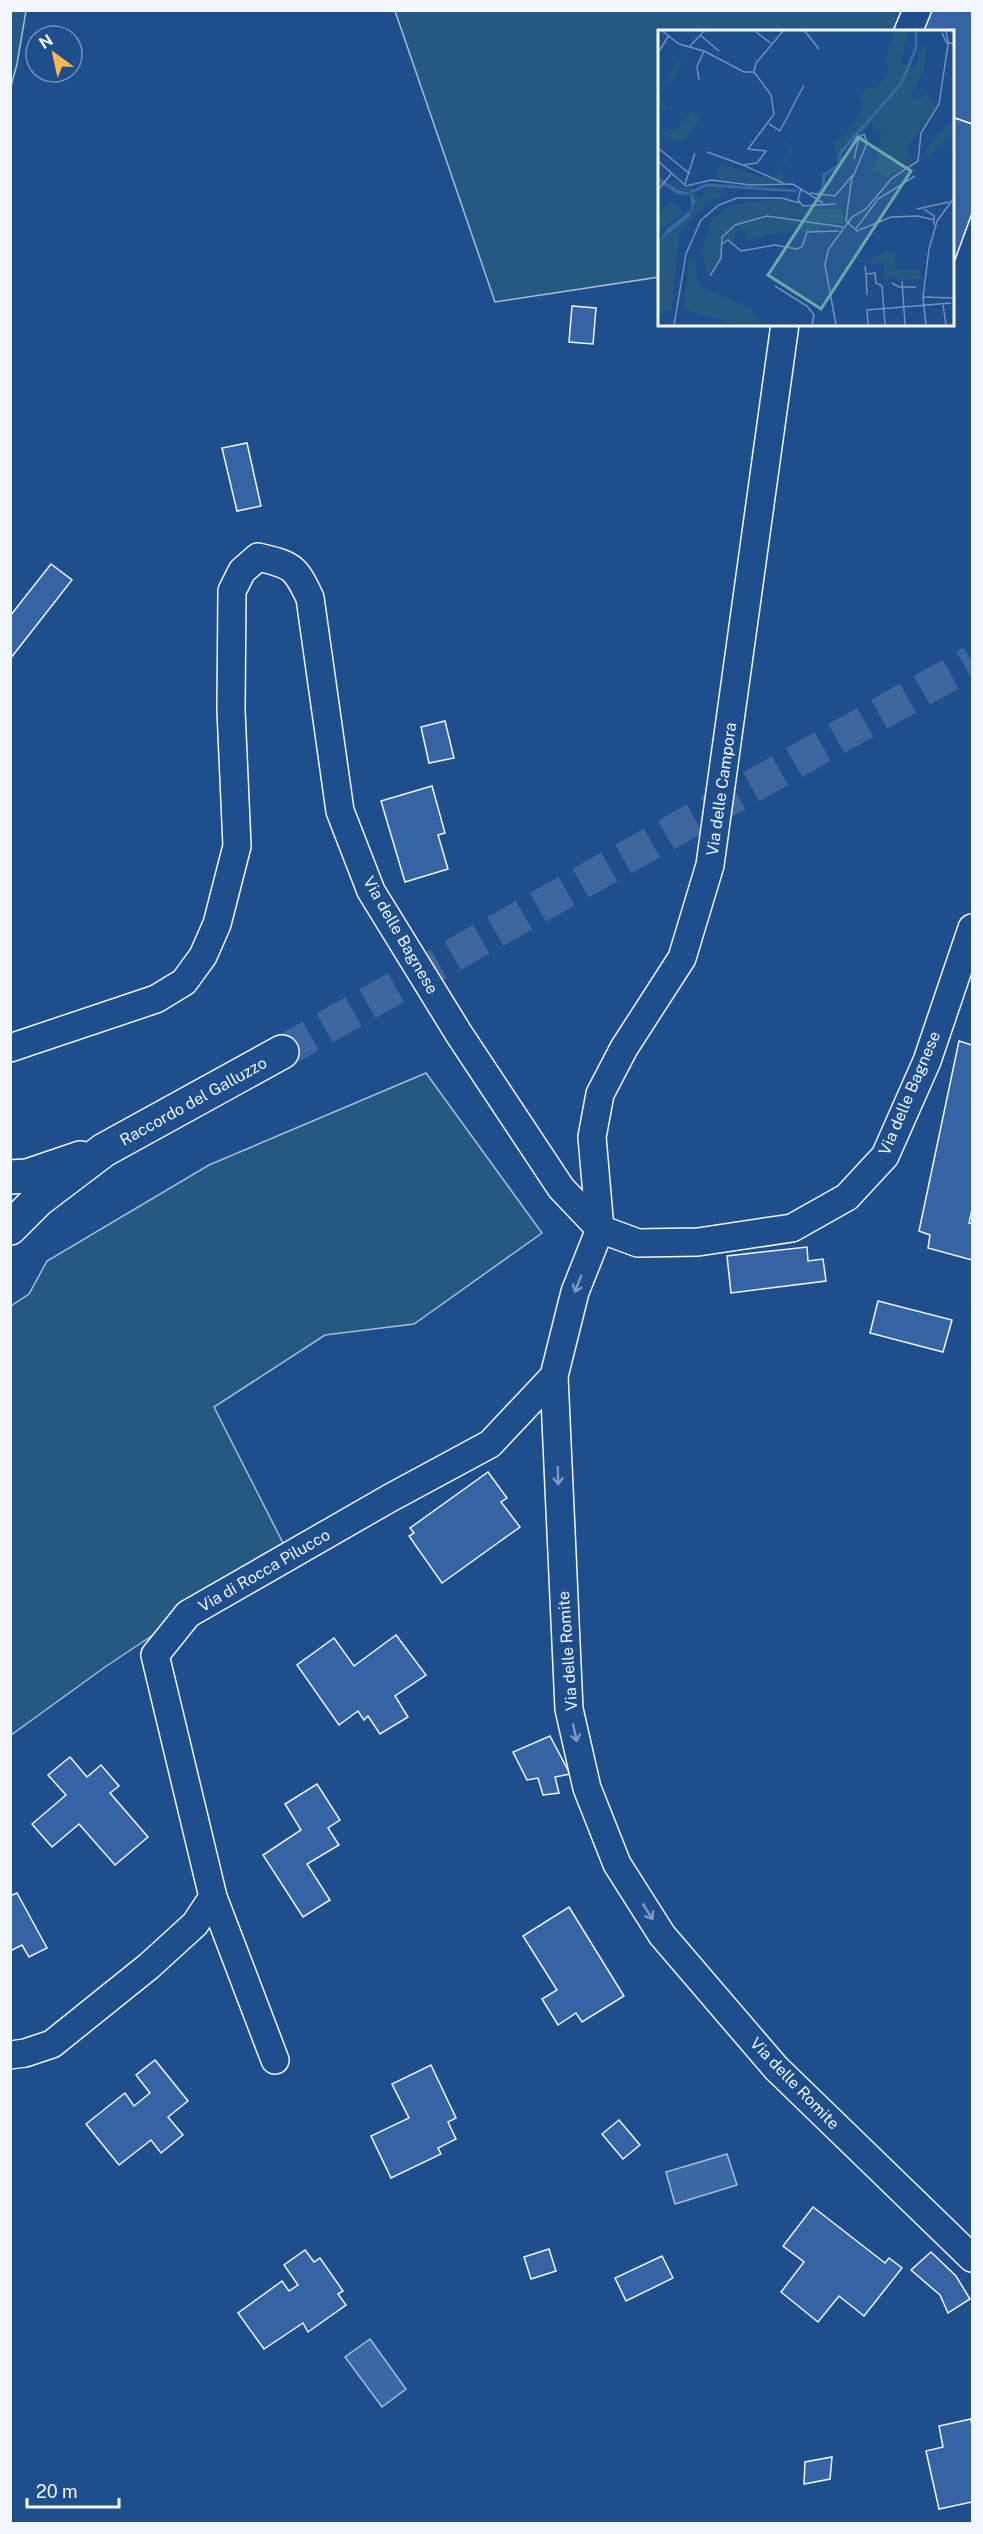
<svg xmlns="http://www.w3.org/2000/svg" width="983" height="2534" font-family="'Public Sans',sans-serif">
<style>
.green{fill:#245a82;stroke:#a8bbd7;stroke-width:1.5}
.water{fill:#3b69a3;stroke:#a8bbd7;stroke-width:1.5}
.building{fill:#3563a3;stroke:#f2f6ff;stroke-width:1.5}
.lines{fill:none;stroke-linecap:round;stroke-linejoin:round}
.primary-tunnel{stroke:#3f679d;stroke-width:33;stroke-dasharray:33 16;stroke-linecap:butt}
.street-casing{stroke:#f2f6ff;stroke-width:30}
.primary-casing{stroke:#f2f6ff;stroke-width:36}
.street{stroke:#1f4e8c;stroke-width:27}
.primary{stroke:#1f4e8c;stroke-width:33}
.oneway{stroke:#7e9ac0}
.labels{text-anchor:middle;stroke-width:4.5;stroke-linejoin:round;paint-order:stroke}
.street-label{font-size:16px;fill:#f2f6ff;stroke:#1f4e8c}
.inset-river{fill:none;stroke:#3b69a3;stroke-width:3}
.inset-road{fill:none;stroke:#7391ba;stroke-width:1.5}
.view{fill:#6aa9a8;fill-opacity:0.15;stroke:#6aa9a8;stroke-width:3}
.inset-edge{fill:none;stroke:#f2f6ff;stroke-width:3}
</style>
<rect width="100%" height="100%" fill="#1f4e8c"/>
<g class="green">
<polygon points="11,10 26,11 17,64 11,86"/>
<polygon points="395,11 905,11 892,31 659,32 659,277 495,302"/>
<polygon points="426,1073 542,1233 414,1324 325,1335 214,1407 285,1547 105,1667 11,1735 11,1306 29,1294 47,1261 209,1165"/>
</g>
<g class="water">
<polygon points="727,2154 737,2185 675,2204 666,2172"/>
<polygon points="370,2339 406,2389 382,2407 345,2357"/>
</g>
<g class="building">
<polygon points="921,10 972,10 972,124 952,117 952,32 912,32"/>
<polygon points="952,117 972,124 972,213 952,268"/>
<polygon points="572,306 596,308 593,344 569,342"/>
<polygon points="247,443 261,506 237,511 222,448"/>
<polygon points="51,564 72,580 10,659 10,616"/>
<polygon points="445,721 454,758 429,763 421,727"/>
<polygon points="432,786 445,833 438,835 448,869 405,882 381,801"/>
<polygon points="959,1041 972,1045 972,1210 969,1223 972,1224 972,1260 928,1248 930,1235 919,1231"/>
<polygon points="807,1247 808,1261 823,1259 826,1281 731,1293 727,1256"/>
<polygon points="878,1301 952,1320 943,1352 870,1333"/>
<polygon points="488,1472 507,1498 501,1502 520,1527 442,1583 409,1536 414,1533 410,1528"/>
<polygon points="396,1635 426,1675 395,1696 408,1717 380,1734 368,1716 364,1720 358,1711 339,1725 297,1665 334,1638 354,1666"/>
<polygon points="550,1736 570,1774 555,1777 559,1793 543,1795 538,1778 527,1780 513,1752"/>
<polygon points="70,1757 87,1777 101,1765 119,1786 110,1793 148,1837 115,1865 79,1824 52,1847 32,1824 66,1795 48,1775"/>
<polygon points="317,1784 340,1820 328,1828 339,1845 307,1864 330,1900 303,1917 263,1855 301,1830 285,1804"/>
<polygon points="17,1893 47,1948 29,1957 22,1945 10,1951 10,1896"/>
<polygon points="569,1907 624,1996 582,2022 576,2013 558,2025 542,1999 557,1990 523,1936"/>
<polygon points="155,2060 188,2101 168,2117 183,2135 161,2153 151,2140 119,2165 86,2124 125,2093 134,2106 150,2093 136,2075"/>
<polygon points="431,2065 456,2118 448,2122 456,2139 438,2148 441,2154 391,2178 371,2136 409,2118 392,2084"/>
<polygon points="619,2120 640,2145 623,2159 602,2134"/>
<polygon points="813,2207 885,2263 889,2258 902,2268 864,2316 839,2296 818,2322 781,2292 804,2262 783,2246"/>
<polygon points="549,2249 556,2271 531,2279 524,2257"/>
<polygon points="305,2250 314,2262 320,2258 343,2291 338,2294 346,2305 308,2332 303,2323 264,2349 238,2313 282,2281 289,2291 298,2285 284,2265"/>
<polygon points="931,2252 956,2276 970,2299 948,2313 940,2295 911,2270"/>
<polygon points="662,2256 673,2278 626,2301 615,2278"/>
<polygon points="971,2419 972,2428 972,2502 939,2509 926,2451 943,2447 939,2426"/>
<polygon points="832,2457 830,2479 804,2484 805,2462"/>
</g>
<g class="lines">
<polyline class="primary-tunnel" points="282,1052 972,662"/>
<defs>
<g id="street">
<polyline points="908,32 917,10"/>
<polyline points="785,324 710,865 682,958 624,1048 600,1094 592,1137 600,1229 575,1292 554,1376 569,1709 587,1788 617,1864 662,1935 776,2068 972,2258"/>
<path d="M 10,1048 L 156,999 L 184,982 L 203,956 L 217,924 L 237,846 L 231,710 L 232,591 L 242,571 L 258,557 C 292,565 295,566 310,598 L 340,811 L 371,891 L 459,1034 L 561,1188 L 600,1229 L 638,1243 L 698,1242 L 792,1228 L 847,1197 L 885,1156 L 927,1061 L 972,928"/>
<polyline points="213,1897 275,2060"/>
<polyline points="10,2055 25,2053 52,2044 149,1966 195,1924 213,1897 155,1655 188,1614 390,1498 490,1444 554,1376"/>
</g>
<g id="primary">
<polyline points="10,1177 27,1176 80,1158"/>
<polyline points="10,1228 38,1200 104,1150 282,1052"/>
</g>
</defs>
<use href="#street" class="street-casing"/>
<use href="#primary" class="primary-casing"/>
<use href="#street" class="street"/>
<use href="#primary" class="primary"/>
</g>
<defs><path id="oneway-shaft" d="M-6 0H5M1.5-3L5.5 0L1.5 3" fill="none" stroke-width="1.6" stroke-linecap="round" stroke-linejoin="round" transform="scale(1.5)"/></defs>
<g class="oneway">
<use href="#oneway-shaft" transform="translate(578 1284) rotate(111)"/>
<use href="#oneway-shaft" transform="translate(558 1476) rotate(88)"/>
<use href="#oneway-shaft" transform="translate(575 1733) rotate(77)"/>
<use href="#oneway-shaft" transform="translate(648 1912) rotate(58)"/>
</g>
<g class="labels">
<g class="street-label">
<text transform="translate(721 789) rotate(-82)" y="6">Via delle Campora</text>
<text transform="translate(401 935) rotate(60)" y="6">Via delle Bagnese</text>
<text transform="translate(909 1093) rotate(-67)" y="6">Via delle Bagnese</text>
<text transform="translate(193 1101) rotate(-29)" y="6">Raccordo del Galluzzo</text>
<text transform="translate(264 1570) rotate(-30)" y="6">Via di Rocca Pilucco</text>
<text transform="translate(567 1651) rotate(-94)" y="6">Via delle Romite</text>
<text transform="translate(795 2083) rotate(46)" y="6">Via delle Romite</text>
</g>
</g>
<g transform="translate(658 30)">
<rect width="296" height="296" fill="#1f4e8c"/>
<path d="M 237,0 L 251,0 L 242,32 L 256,39 L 264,16 L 268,18 L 266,40 L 254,64 L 260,70 L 268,63 L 278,77 L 251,115 L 249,123 L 256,132 L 229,147 L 216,141 L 223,103 L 214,94 L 184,122 L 178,136 L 177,111 L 186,106 L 206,79 L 201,67 L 209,57 L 217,58 L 231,43 L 227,29 ZM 29,17 L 32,19 L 24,28 L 17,50 L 12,49 L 0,67 L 9,78 L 7,81 L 0,73 L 0,64 ZM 34,80 L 43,89 L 24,112 L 17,112 L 4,102 L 20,98 ZM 295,90 L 295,115 L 292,124 L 290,126 L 295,109 L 290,108 L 272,125 L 278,135 L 269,125 L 261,136 L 274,111 ZM 122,106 L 136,120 L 122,141 L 128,152 L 98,154 L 57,148 L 62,134 L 115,150 L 132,120 ZM 15,147 L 27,158 L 34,157 L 42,171 L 47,160 L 59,155 L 66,157 L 66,164 L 47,175 L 21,204 L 14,279 L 5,284 L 0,283 L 0,212 L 35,182 L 32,163 L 12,154 ZM 124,168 L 145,178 L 185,180 L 185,193 L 162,191 L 160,201 L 115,203 L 88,211 L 89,200 L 78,201 L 75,211 L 66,209 L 64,213 L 63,232 L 49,243 L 44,220 L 53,191 L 73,175 ZM 14,171 L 24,182 L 1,201 L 0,183 ZM 236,221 L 238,241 L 260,240 L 265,249 L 242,250 L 233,245 L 227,252 L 226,233 L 206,234 L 226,222 ZM 30,228 L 37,230 L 39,249 L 45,258 L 91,277 L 105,295 L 76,295 L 26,279 Z" fill="#245a82"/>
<path d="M 0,147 L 19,159 L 32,163 L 38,172 L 31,187 L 0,212 L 10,198 L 33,180 L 33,170 L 32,165 L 19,164 L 3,154 Z" fill="#3b69a3"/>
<path class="inset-river" d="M 33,162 L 49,155 L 139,161M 158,166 L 165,158 L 166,145 L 181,135 L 183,122 L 243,54 L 258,18 L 258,0"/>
<path class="inset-road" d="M 3,0 L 21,14 L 46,21 L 86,42 L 96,42M 146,0 L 161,19M 98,2 L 114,14M 284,3 L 288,12 L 296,14M 42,5 L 61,21M 32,16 L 47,0M 0,23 L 11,5M 41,50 L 39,36 L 46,21M 111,94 L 122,101 L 146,55M 0,118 L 32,144M 49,122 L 85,135M 0,131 L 28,156 L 53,150 L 93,155 L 135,154 L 165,173M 195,147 L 209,113 L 206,104 L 201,107 L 196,129M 125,153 L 85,135 L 99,133 L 108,121 L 90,119 L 116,84 L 113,65 L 96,42 L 98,33 L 126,0M 27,154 L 37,123M 143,158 L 140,170 L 145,176 L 178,174M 0,160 L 13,144M 152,163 L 177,166 L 194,146 L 188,191 L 199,201 L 233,187 L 260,186 L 276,190M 259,179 L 291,172M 266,179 L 276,186 L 276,195M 197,200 L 220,169 L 257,146M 64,214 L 70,210 L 83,221 L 117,215 L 138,219 L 144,217 L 149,202 L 181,201M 207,236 L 208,244 L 217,243 L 218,253 L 224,256 L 227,295M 208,244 L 209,265M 52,246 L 63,228 L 64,207 L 77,195 L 109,186 L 185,197M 244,251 L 247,295M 234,253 L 241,257 L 258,257M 117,256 L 149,276 L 156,285 L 154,295M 265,267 L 296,268M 285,275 L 288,295M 16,295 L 28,224 L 43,190 L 61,175 L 79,168 L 124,168 L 141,173M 178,295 L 167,235 L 170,220 L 194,187 L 208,179 L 234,148 L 260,131 L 263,103 L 281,74 L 290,14 L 288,0M 210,295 L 209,280 L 293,273M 268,295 L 265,267 L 271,219 L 279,191 L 296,168"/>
<path class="view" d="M 200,107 L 253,141 L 163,279 L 110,245 Z"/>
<rect width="296" height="296" class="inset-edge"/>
</g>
<rect width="983" height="2534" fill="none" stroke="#f2f6ff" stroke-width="24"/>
<g transform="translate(54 54) rotate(327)"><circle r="28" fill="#1f4e8c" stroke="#7391ba" stroke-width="1.5"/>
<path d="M0-4.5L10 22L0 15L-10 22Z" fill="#ffb74d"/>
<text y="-9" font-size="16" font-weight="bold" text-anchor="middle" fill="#f2f6ff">N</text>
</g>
<path d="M27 2498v9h92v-9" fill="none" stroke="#f2f6ff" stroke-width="3"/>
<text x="36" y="2498" font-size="18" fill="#f2f6ff" stroke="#1f4e8c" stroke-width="4.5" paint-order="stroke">20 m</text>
</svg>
